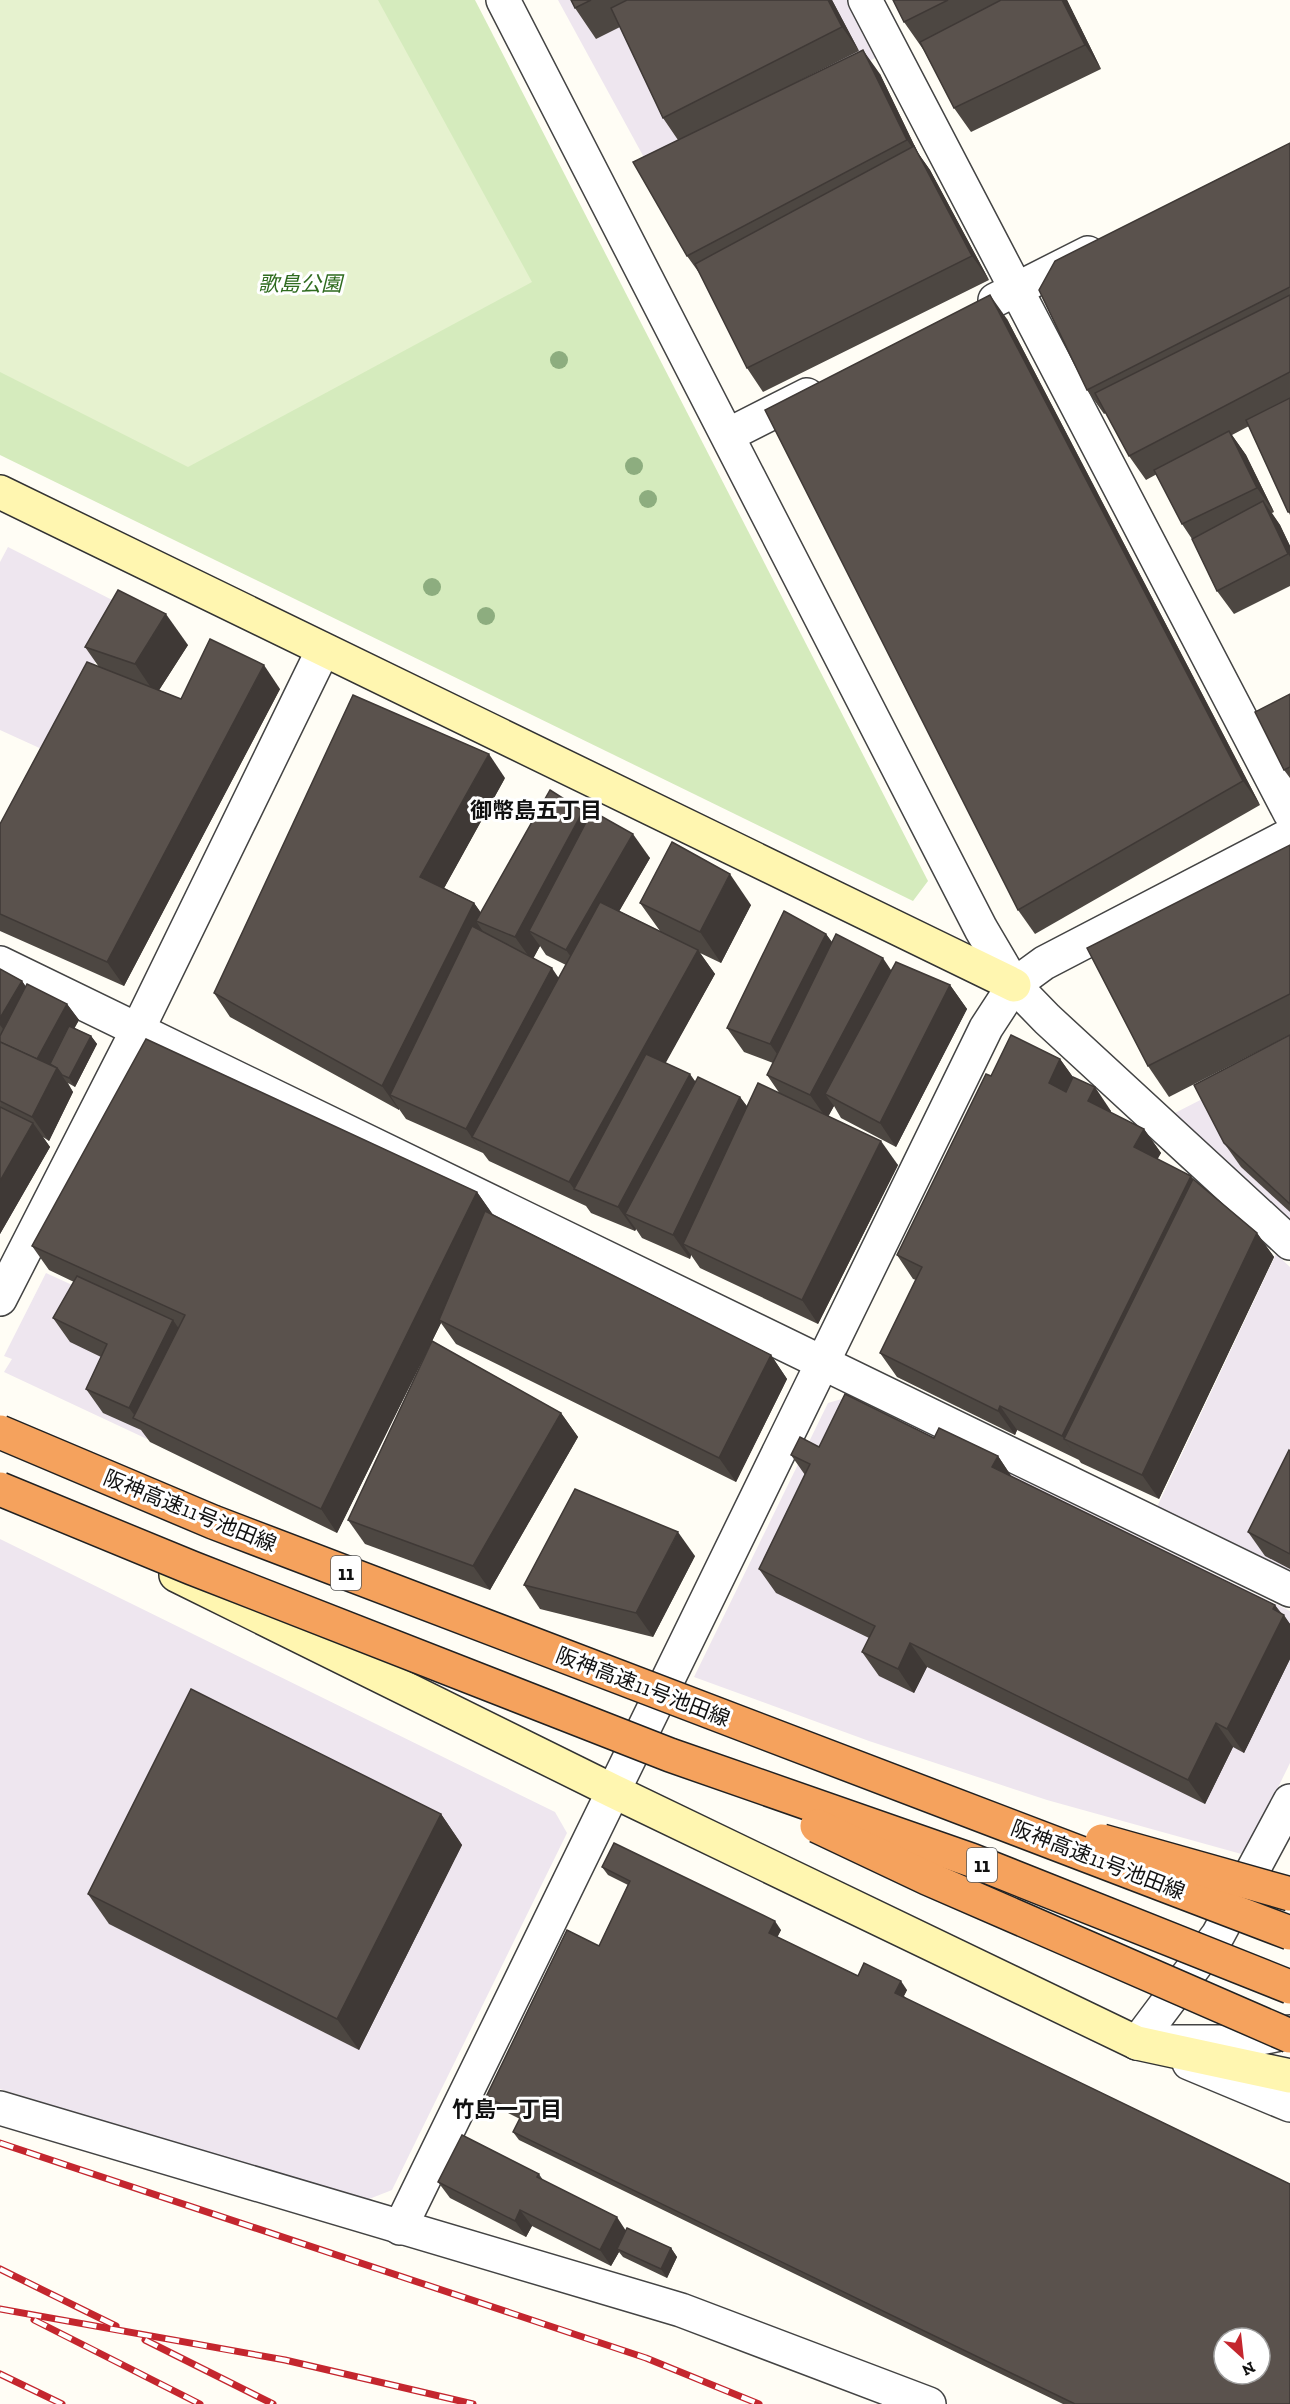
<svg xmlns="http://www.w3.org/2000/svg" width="1290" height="2404" font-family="'Zilla Slab','Noto Sans JP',serif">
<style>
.industrial{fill:#eee6ef}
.green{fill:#d5ebbd}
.pitch{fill:#e6f2cf}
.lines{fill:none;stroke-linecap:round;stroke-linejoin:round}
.street-casing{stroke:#444;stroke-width:36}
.secondary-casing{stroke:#333;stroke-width:36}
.street{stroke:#fff;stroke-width:33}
.secondary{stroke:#fff6b0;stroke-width:33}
.rail-casing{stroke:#c4262e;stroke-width:7}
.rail{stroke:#fff;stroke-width:4.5;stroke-dasharray:14;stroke-linecap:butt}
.highway-bridge-casing{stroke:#222;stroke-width:36;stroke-linecap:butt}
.highway-bridge{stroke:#f5a25d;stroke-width:33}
.tree{fill:#8dad7f}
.wall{fill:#4d4742;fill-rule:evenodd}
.shaded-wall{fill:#3f3936}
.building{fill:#5a524d;stroke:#3f3936;stroke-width:1.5;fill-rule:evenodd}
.labels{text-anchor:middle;stroke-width:6;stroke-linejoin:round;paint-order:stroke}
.shield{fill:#fff;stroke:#585858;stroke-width:1.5}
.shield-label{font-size:20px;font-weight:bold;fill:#111}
.park-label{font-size:21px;font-style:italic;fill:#2f6b1f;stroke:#fff}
.street-label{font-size:21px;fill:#111;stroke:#fff}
.neighbourhood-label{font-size:22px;font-weight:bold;fill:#111;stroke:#fff}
</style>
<rect width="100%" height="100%" fill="#fffdf5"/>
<g class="industrial">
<polygon points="558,0 850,0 879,56 653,174"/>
<polygon points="8,547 126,607 46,751 0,730 0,562"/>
<polygon points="1290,1054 1290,1222 1173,1114"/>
<polygon points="1276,1254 1290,1267 1290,1573 1157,1507"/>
<polygon points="46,1273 195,1341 147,1439 4,1372 12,1359 4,1356"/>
<polygon points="852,1396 1290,1611 1290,1763 1245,1855 1047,1800 869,1741 694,1677 828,1403"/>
<polygon points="0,1539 555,1812 567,1833 392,2190 364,2201 0,2089"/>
</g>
<polygon class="green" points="0,0 475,0 928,881 913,901 0,455"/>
<polygon class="pitch" points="0,0 378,0 532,282 188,467 0,372"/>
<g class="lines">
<defs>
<g id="street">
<polyline points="503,0 981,929 1014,985 1047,1019 1290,1243"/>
<polyline points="865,0 1290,813"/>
<polyline points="995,300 1088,253"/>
<polyline points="728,435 807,395"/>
<polyline points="0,963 1290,1590"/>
<polyline points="0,1299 138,1029 323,650"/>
<polyline points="1166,2042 1241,2042 1290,2032"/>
<polyline points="1137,2043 1218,1935 1290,1801"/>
<polyline points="1189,2063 1290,2105"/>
<polyline points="0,2108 681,2310 929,2404"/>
<polyline points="400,2228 986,1028 1014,985 1044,963 1290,835"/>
</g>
<g id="secondary">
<polyline points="0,492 1014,985"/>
<polyline points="176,1575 613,1791 1137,2043 1290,2076"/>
</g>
</defs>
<use href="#street" class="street-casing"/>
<use href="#secondary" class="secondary-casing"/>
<use href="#street" class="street"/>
<use href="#secondary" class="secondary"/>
<defs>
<g id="rail">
<polyline points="0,2143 646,2358 759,2404"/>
<polyline points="0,2269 116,2326"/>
<polyline points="0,2309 285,2360 473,2404"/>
<polyline points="34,2320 200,2404"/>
<polyline points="145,2340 273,2404"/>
<polyline points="0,2374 62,2404"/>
</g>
</defs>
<use href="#rail" class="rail-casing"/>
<use href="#rail" class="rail"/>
<defs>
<g id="highway-bridge">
<polyline points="0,1432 213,1522 1290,1933"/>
<polyline points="0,1489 192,1568 670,1755 971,1860 1290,1987"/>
<polyline points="817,1826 927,1878 1290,2036"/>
<polyline points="1102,1841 1290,1894"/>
</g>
</defs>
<use href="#highway-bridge" class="highway-bridge-casing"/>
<use href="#highway-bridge" class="highway-bridge"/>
</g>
<g class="tree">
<circle cx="559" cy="360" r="9"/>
<circle cx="634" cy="466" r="9"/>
<circle cx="648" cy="499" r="9"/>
<circle cx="432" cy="587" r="9"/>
<circle cx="486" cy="616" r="9"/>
</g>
<g class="wall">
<polygon points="571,0 832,0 859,51 789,86 880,74 918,153 930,170 989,280 763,392 747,368 700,274 687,256 678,140 663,118 620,27 596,39 575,8"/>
<polygon points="893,0 1067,0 1101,69 971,132 954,108 925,52 904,22"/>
<polygon points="1290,143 1290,515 1249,426 1232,435 1246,455 1274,512 1272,513 1280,525 1290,546 1290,586 1234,614 1217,591 1192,539 1182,524 1157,474 1146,480 1129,456 1106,413 1104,414 1087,390"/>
<polygon points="1007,319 1260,805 1035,934 1018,910"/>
<polygon points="188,645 159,690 181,699 280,689 124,986 0,931 0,824 99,667 85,647"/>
<polygon points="1290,694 1290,778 1284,770"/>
<path d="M 505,778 L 444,888 L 474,903 L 481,913 L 588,819 L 650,858 L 619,911 L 660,931 L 640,903 L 751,905 L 721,963 L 700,953 L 715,974 L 665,1063 L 695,1081 L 740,1097 L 747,1106 L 780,1094 L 767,1075 L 773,1063 L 744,1052 L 727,1028 L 826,934 L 832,942 L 892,971 L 950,985 L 967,1009 L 896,1147 L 841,1118 L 834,1106 L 828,1116 L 898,1165 L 818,1324 L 700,1268 L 691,1255 L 690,1259 L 642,1238 L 636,1229 L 635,1231 L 591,1213 L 586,1206 L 489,1161 L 483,1153 L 406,1119 L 399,1109 L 399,1110 L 230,1017 L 214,993 ZM 540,946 L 546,955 L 566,965 L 559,978 L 533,958 Z"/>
<polygon points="1290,845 1290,1035 1169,1097 1148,1066"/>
<polygon points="0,969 22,981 26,987 67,1004 79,1020 74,1028 91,1036 97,1044 75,1087 68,1083 73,1092 49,1141 43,1137 50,1147 0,1234"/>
<polygon points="1290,1035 1290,1212 1241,1167 1224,1143"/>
<polygon points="1060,1059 1073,1077 1111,1111 1111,1113 1144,1129 1161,1153 1157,1159 1193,1179 1257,1233 1274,1257 1159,1499 1081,1463 1079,1460 1017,1430 1015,1435 897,1377 880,1353 916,1280 913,1279 897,1255 991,1076"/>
<polygon points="477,1192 492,1214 771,1355 787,1379 736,1482 456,1344 441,1323 337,1533 150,1442 141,1430 103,1413 86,1389 101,1357 70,1342 53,1318 74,1282 49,1270 32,1246"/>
<polygon points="561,1413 578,1437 490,1590 365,1544 348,1520"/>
<polygon points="934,1438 998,1456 1011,1476 1275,1605 1290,1624 1290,1659 1244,1753 1233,1747 1205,1804 927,1667 914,1693 879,1676 862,1652 869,1638 776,1593 759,1569 805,1475 791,1455 819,1447"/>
<polygon points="1290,1451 1290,1569 1265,1556 1248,1532"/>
<polygon points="695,1556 653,1637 540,1609 524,1585"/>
<polygon points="441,1814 462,1845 359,2050 109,1924 88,1894"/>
<polygon points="602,1867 781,1930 777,1937 858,1976 907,1990 904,1996 1290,2404 1063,2404 519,2140 513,2132 520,2119 492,2105 486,2097 599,1946 628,1885 608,1875"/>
<polygon points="539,2174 543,2180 626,2231 671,2248 677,2257 667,2278 623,2257 619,2252 611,2266 532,2226 526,2237 450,2198 438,2182"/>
</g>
<g class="shaded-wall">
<polygon points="828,0 832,0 859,51 842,27"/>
<polygon points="1062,0 1067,0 1101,69 1085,45"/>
<polygon points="863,50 880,74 918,153 930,170 989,280 972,256 921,161 907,140"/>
<polygon points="990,295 1007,319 1260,805 1243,781"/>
<polygon points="1229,431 1246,455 1274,512 1257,488"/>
<polygon points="1263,501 1280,525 1290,546 1290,557"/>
<polygon points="166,614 188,645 156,695 135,664"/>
<polygon points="264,665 280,689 124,986 107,962"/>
<polygon points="489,754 505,778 437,901 420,877"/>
<polygon points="583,811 600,835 529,931 540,946 532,961 515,937"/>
<polygon points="633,834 650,858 583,974 566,950"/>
<polygon points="730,874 751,905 721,963 700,932"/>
<polygon points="474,903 491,927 476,921 486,936 390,1095 399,1109 399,1110 382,1086"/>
<polygon points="826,934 843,958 787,1068 770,1044"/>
<polygon points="698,950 715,974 592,1196 575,1190 569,1182"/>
<polygon points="883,958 899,982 825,1094 834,1106 827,1119 810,1095"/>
<polygon points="552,968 568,992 472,1137 483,1153 466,1129"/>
<polygon points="22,981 33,997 10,1038 0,1025 0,1018"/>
<polygon points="950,985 967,1009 896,1147 880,1123"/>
<polygon points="67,1004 79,1020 52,1070 37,1059"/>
<polygon points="91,1036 97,1044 75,1087 69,1078"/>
<polygon points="1060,1059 1077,1083 1066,1107 1049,1083"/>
<polygon points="57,1068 73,1092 49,1141 32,1117"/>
<polygon points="690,1074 707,1098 625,1214 636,1229 635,1231 618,1207"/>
<polygon points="1095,1087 1111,1111 1105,1125 1088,1101"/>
<polygon points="740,1097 757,1121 683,1244 691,1255 690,1259 673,1235"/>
<polygon points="33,1123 50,1147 0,1234 0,1181"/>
<polygon points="1144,1129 1161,1153 1151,1171 1134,1147"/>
<polygon points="881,1141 898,1165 818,1324 802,1300"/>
<polygon points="1191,1176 1208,1200 1064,1439 1079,1460 1062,1436"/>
<polygon points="477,1192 494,1216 439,1320 441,1323 337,1533 321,1509"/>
<polygon points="1257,1233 1274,1257 1159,1499 1142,1475"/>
<polygon points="173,1320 189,1344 138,1420 129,1408"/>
<polygon points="771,1355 787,1379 736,1482 719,1458"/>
<polygon points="1000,1406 1017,1430 1015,1435 998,1411"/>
<polygon points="561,1413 578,1437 490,1590 473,1566"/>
<polygon points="998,1456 1014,1480 992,1467"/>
<polygon points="678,1532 695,1556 653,1637 636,1613"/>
<polygon points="1275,1605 1282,1617 1284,1615 1290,1624 1290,1659 1244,1753 1227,1729"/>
<polygon points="910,1643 927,1667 914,1693 898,1669"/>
<polygon points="1216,1723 1233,1747 1205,1804 1188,1780"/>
<polygon points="441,1814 462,1845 359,2050 337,2019"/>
<polygon points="775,1921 781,1930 775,1942 769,1933"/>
<polygon points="901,1981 907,1990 901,2001 895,1993"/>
<polygon points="520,2210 532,2226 526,2237 515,2221"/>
<polygon points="617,2217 628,2234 617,2249 619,2252 611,2266 600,2250"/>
<polygon points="671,2248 677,2257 667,2278 661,2269"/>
</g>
<g class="building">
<polygon points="571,0 591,0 575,8"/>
<polygon points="627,0 828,0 842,27 663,118 611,8"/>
<polygon points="893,0 948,0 904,22"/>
<polygon points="1001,0 1062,0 1085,45 954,108 920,42"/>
<polygon points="863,50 907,140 687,256 633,162"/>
<polygon points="1290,143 1290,287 1087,390 1039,290 1055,261"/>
<polygon points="914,146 972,256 747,368 695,264"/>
<polygon points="990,295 1243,781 1018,910 765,410"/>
<polygon points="1290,295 1290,372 1129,456 1095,393"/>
<polygon points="1290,398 1290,512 1288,512 1246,420"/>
<polygon points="1229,431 1257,488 1182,524 1154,470"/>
<polygon points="1263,501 1288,554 1217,591 1192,539"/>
<polygon points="118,590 166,614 135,664 85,647"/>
<polygon points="210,639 264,665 107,962 0,914 0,824 87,662 181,699"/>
<polygon points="1290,694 1290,767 1284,770 1255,712"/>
<polygon points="353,695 489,754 420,877 474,903 382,1086 214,993"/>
<polygon points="550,790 583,811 515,937 476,921"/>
<polygon points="592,811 633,834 566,950 529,931"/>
<polygon points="672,842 730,874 700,932 640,903"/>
<polygon points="1290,845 1290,994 1148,1066 1087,948"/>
<polygon points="600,902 698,950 569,1182 472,1137"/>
<polygon points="784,911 826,934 770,1044 727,1028"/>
<polygon points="472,926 552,968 466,1129 390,1095"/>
<polygon points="836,934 883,958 810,1095 767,1075"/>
<polygon points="896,962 950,985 880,1123 825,1094"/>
<polygon points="0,969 22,981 0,1018"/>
<polygon points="27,984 67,1004 37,1059 0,1042 0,1036"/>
<polygon points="69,1026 91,1036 69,1078 62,1075 57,1068 50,1064"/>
<polygon points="1011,1035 1060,1059 1049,1083 1066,1092 1073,1077 1095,1087 1088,1101 1144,1129 1134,1147 1191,1176 1062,1436 1000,1406 998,1411 880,1353 922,1267 897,1255 986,1074 991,1076"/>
<polygon points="1290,1035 1290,1204 1224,1143 1194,1085"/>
<polygon points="146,1039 477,1192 321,1509 133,1418 185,1315 32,1246"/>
<polygon points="0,1042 57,1068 32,1117 0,1101"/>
<polygon points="646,1054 690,1074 618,1207 574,1189"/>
<polygon points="698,1077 740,1097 673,1235 625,1214"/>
<polygon points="758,1083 881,1141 802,1300 683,1244"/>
<polygon points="0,1107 33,1123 0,1181"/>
<polygon points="1193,1179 1257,1233 1142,1475 1064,1439"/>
<polygon points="485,1211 771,1355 719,1458 439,1320"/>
<polygon points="77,1276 173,1320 129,1408 86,1389 107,1344 53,1318"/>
<polygon points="432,1341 561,1413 473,1566 348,1520"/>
<polygon points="845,1394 934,1438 939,1428 998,1456 992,1467 1275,1605 1273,1609 1284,1615 1227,1729 1216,1723 1188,1780 910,1643 898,1669 862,1652 875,1626 759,1569 810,1464 791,1455 800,1437 819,1447"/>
<polygon points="1289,1450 1290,1451 1290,1554 1248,1532"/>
<polygon points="575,1489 678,1532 636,1613 524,1585"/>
<polygon points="191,1689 441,1814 337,2019 88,1894"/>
<path d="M 614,1843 L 775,1921 L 769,1933 L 858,1976 L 864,1963 L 901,1981 L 895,1993 L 1290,2184 L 1290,2404 L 1075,2404 L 513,2132 L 522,2114 L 486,2097 L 567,1930 L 599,1946 L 630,1881 L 602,1867 ZM 1224,2338 L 1260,2338 L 1260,2374 L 1224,2374 Z"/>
<polygon points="462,2135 539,2174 537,2177 617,2217 600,2250 520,2210 515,2221 438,2182"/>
<polygon points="627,2228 671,2248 661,2269 617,2249"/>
</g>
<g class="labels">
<g class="shield">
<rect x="331" y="1556" width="30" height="34" rx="4.5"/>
<rect x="967" y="1848" width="30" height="34" rx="4.5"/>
</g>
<g class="shield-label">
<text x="346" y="1580">11</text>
<text x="982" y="1872">11</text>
</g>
<g class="park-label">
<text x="300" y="291">歌島公園</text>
</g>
<g class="street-label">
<text transform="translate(190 1511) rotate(22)" y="7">阪神高速11号池田線</text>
<text transform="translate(643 1687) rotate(21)" y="7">阪神高速11号池田線</text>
<text transform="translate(1098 1860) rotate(21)" y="7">阪神高速11号池田線</text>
</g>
<g class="neighbourhood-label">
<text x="536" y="818">御幣島五丁目</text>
<text x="507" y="2117">竹島一丁目</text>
</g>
</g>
<g transform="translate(1242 2356) rotate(153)"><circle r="28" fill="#ffffff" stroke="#a0a0a0" stroke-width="1.5"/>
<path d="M0-4.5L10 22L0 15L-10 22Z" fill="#c4262e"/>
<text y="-9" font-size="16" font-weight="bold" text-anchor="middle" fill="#111111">N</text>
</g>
</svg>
